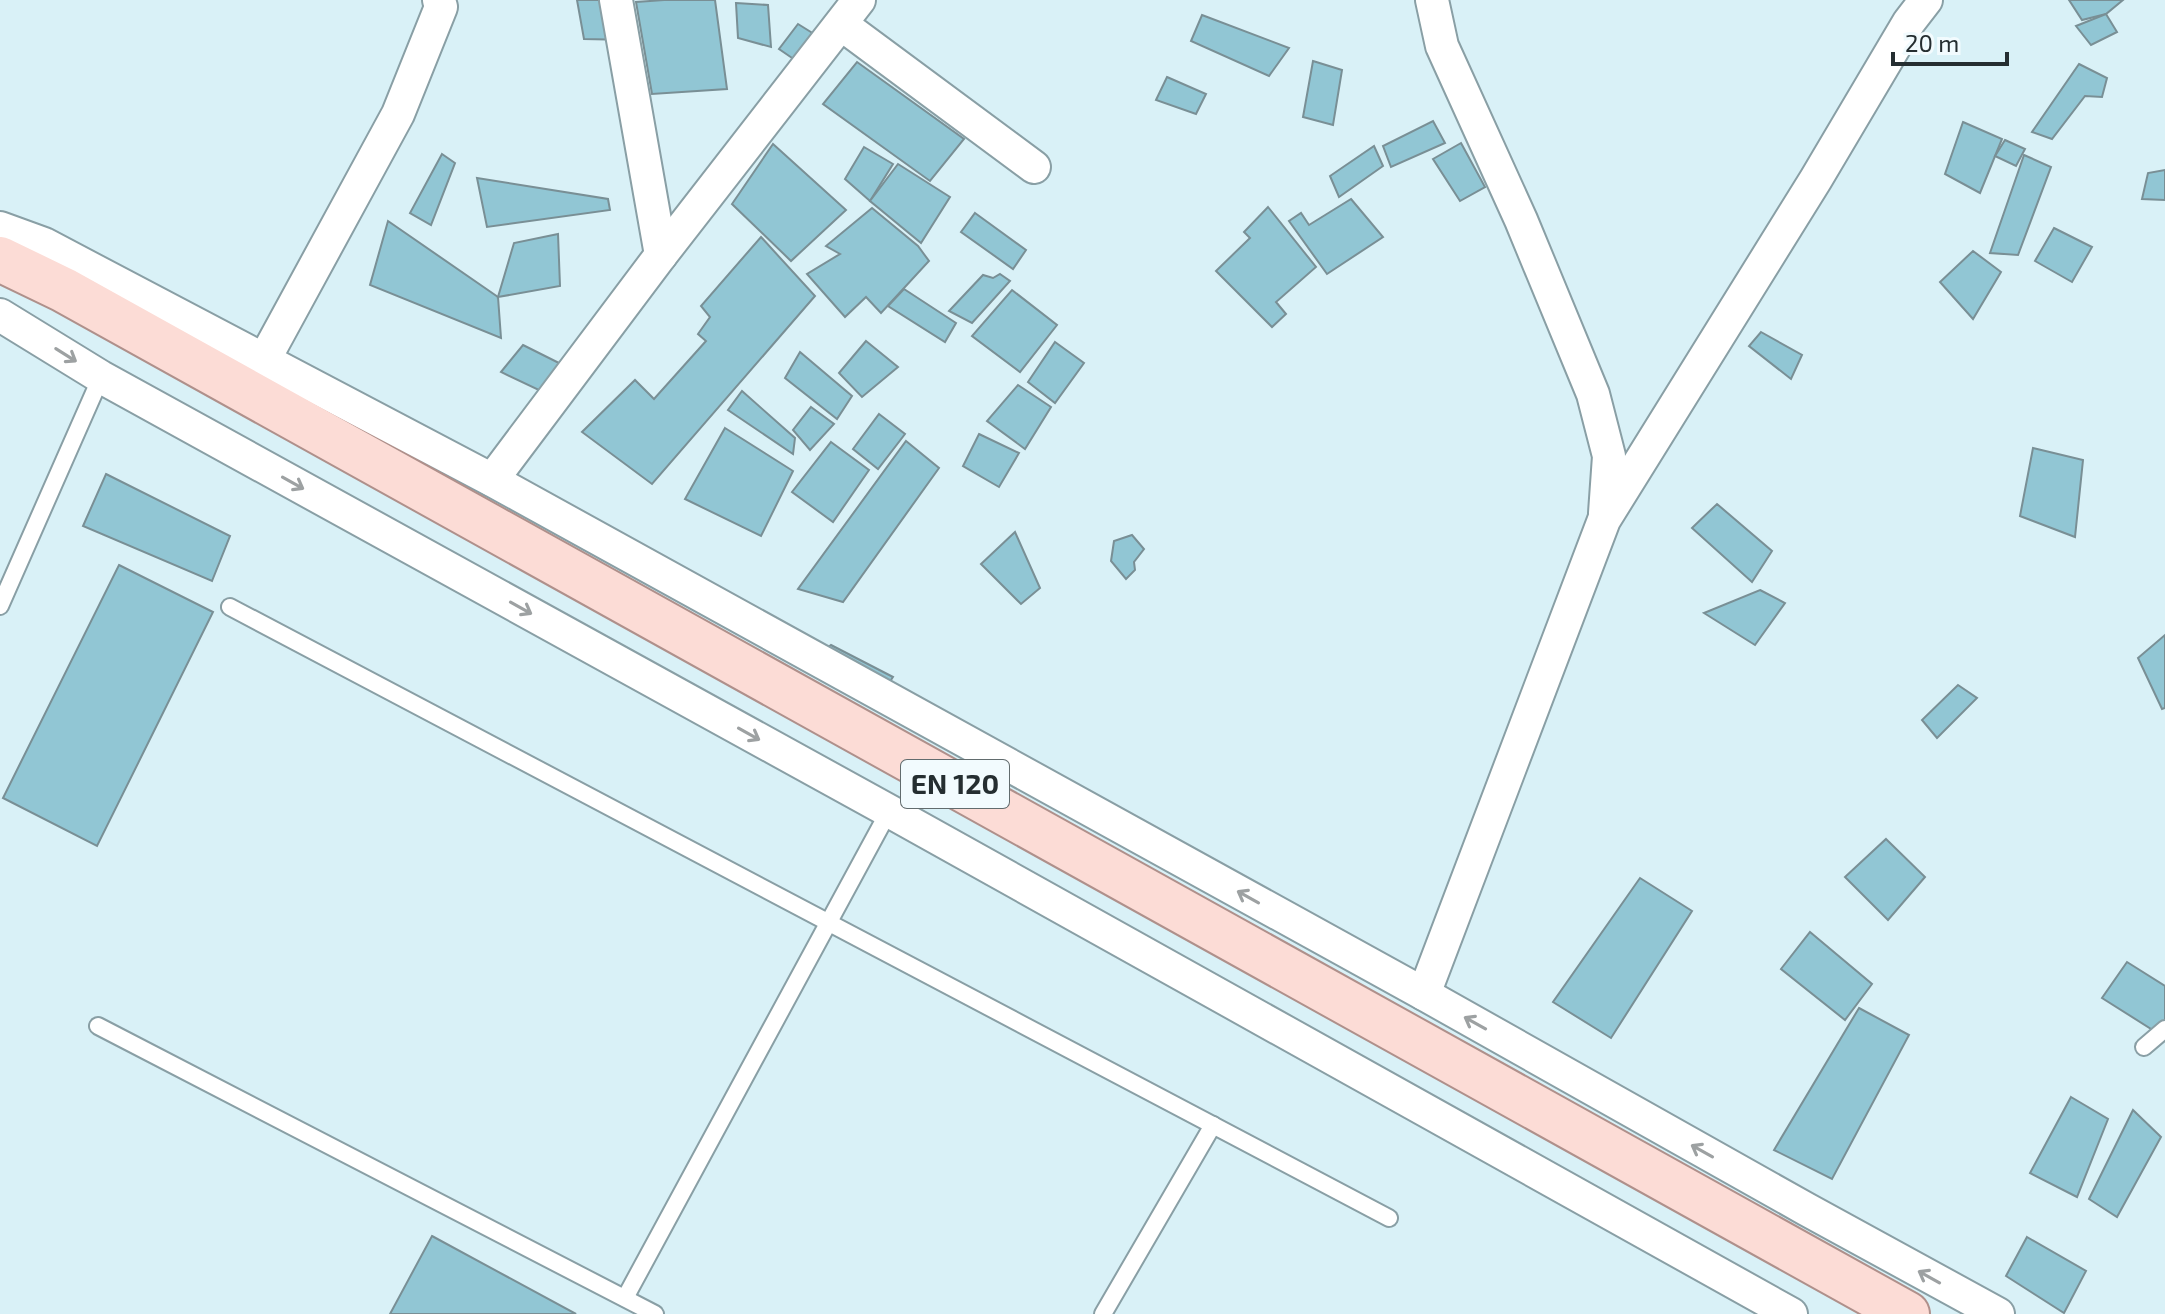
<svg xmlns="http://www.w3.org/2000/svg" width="2165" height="1314" font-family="'Exo 2',sans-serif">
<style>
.building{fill:#91c6d4;stroke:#798f95;stroke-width:2}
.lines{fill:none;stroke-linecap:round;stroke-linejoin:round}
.service-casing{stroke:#899fa5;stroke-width:20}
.minor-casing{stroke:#899fa5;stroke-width:36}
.primary-casing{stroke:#af908b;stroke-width:48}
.service{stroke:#fff;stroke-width:16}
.minor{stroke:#fff;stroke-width:32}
.primary{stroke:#fcdcd6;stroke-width:44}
.oneway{stroke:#9da1a2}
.labels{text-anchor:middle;stroke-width:6;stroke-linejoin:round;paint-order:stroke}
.shield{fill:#f2fbfe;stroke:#626c6e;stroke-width:2}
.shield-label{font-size:28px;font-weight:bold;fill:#252e31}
</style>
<rect width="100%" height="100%" fill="#d9f1f7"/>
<g class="building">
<polygon points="577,0 626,0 630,40 584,39"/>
<polygon points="664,0 715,0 727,89 652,94 636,2"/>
<polygon points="2069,0 2123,0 2106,14 2082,20"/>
<polygon points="736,3 768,5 771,47 738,38"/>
<polygon points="2106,14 2117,32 2091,45 2076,26"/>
<polygon points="1202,15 1289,48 1269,76 1191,41"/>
<polygon points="798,24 814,34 795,60 779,49"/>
<polygon points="1313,61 1342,70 1333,125 1303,117"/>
<polygon points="857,62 964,139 930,181 823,104"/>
<polygon points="2079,64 2107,78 2102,97 2085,96 2052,139 2032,132"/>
<polygon points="1167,77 1206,94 1196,114 1156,100"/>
<polygon points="1433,121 1445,143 1391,167 1383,146"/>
<polygon points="1963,122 2002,139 1980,193 1945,174"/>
<polygon points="2005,140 2025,149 2016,166 1995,156"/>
<polygon points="1461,143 1485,187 1460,201 1433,159"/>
<polygon points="773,144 846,210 791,261 732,204"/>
<polygon points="1374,146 1383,166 1339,197 1330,176"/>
<polygon points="864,147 893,164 870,201 845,179"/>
<polygon points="442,154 455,163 431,225 410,213"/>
<polygon points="2024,155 2051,167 2018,255 1990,253"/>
<polygon points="898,164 950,197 921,243 870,201"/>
<polygon points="2165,170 2165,200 2142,199 2148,173"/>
<polygon points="477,178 608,199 610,210 487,227"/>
<polygon points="1351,199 1383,237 1327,274 1289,221 1301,213 1309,225"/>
<polygon points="1268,207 1316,267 1276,302 1286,314 1272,327 1216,271 1250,238 1244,232"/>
<polygon points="872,208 918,246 929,261 881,313 866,297 845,317 807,274 840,254 826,246"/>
<polygon points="975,213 1026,250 1013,269 961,232"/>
<polygon points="388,221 498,297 501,338 370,285"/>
<polygon points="2054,228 2092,247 2072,282 2035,261"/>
<polygon points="558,234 560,286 498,297 514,243"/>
<polygon points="761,237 815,296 652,484 582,432 635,380 654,399 706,341 698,334 710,317 701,306"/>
<polygon points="1973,251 2001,272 1973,319 1940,282"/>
<polygon points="1000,274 1010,281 972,323 949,311 983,275 993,278"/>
<polygon points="904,289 956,323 945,342 888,306"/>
<polygon points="1012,290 1057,325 1020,372 972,336"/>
<polygon points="1761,332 1802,355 1791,379 1749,346"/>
<polygon points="866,341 898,367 862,397 839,373"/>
<polygon points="1055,342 1084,363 1055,403 1028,382"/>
<polygon points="523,345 559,363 543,392 501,372"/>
<polygon points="800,352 852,396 837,419 785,378"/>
<polygon points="1018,385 1051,407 1025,449 987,421"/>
<polygon points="742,391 795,438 793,454 728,410"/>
<polygon points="811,407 834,424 810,450 793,430"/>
<polygon points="879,414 905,434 878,469 853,449"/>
<polygon points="725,428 793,471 761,536 685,499"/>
<polygon points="979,434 1019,453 999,487 963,466"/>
<polygon points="906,441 939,468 843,602 798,589"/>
<polygon points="831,442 869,470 833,522 792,492"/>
<polygon points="2033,448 2083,460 2075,537 2020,516"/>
<polygon points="106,474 230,536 212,581 83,526"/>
<polygon points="1717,504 1772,551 1752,582 1692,528"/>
<polygon points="1015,532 1040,588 1021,604 981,564"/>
<polygon points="1132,535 1144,549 1134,562 1135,570 1126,579 1111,561 1114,541"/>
<polygon points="119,565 213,612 97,846 3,798"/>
<polygon points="1760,590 1785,603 1755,645 1704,613"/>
<polygon points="2165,635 2165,708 2162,709 2138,658"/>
<polygon points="831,645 893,677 885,689 818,655"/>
<polygon points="1958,685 1977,698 1937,738 1922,720"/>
<polygon points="1886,839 1925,877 1888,920 1845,877"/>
<polygon points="1640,878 1692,911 1611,1038 1553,1002"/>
<polygon points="1810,932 1872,984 1845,1020 1781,969"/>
<polygon points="2127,962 2165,986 2165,1029 2159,1034 2102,998"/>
<polygon points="1859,1008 1909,1035 1832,1179 1774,1150"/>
<polygon points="2071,1097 2108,1119 2077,1197 2030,1173"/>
<polygon points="2133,1110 2161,1137 2117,1217 2089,1199"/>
<polygon points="432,1236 576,1314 390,1314"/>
<polygon points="2027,1237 2086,1271 2064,1313 2006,1276"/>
</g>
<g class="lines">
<defs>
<g id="service">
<polyline points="0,606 101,377"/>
<polyline points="230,607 1389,1218"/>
<polyline points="98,1026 655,1314"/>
<polyline points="2144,1047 2165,1029"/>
<polyline points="625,1298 889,811"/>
<polyline points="1103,1314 1213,1125"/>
</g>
<g id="minor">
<polyline points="616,0 661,255"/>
<polyline points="1432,0 1442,46 1521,220 1593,394 1609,456 1605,513"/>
<polyline points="841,24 1034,167"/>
<polyline points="0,228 44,244 492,480 1424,994 1806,1209 1998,1314"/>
<polyline points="0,315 101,377 889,811 1791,1314"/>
<polyline points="264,360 398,114 441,7 439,0"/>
<polyline points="492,480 661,255 859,0"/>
<polyline points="1424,994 1604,520 1816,179 1909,22 1926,0"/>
</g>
<polyline id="primary" points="0,259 64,290 1907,1314"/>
</defs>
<use href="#service" class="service-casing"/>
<use href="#minor" class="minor-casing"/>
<use href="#primary" class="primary-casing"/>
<use href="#service" class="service"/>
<use href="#minor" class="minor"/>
<use href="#primary" class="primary"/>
</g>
<defs><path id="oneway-shaft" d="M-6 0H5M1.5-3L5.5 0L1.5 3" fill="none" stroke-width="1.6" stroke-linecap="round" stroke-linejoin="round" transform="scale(2)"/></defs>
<g class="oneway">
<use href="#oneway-shaft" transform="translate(66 355) rotate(32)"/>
<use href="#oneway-shaft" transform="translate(293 483) rotate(29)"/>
<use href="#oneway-shaft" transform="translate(521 608) rotate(29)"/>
<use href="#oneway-shaft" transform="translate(749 734) rotate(29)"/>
<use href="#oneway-shaft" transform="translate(1248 897) rotate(-151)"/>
<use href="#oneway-shaft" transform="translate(1475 1023) rotate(-151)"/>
<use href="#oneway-shaft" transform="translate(1702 1151) rotate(-151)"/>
<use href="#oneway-shaft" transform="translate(1929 1277) rotate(-151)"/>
</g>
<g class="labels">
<rect class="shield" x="901" y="760" width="108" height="48" rx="6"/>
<g class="shield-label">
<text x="955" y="794">EN 120</text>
</g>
</g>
<path d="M1893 52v12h114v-12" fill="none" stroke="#252e31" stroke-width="4"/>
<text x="1905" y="52" font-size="24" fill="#252e31" stroke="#f2fbfe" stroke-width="6" paint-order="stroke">20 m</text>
</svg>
